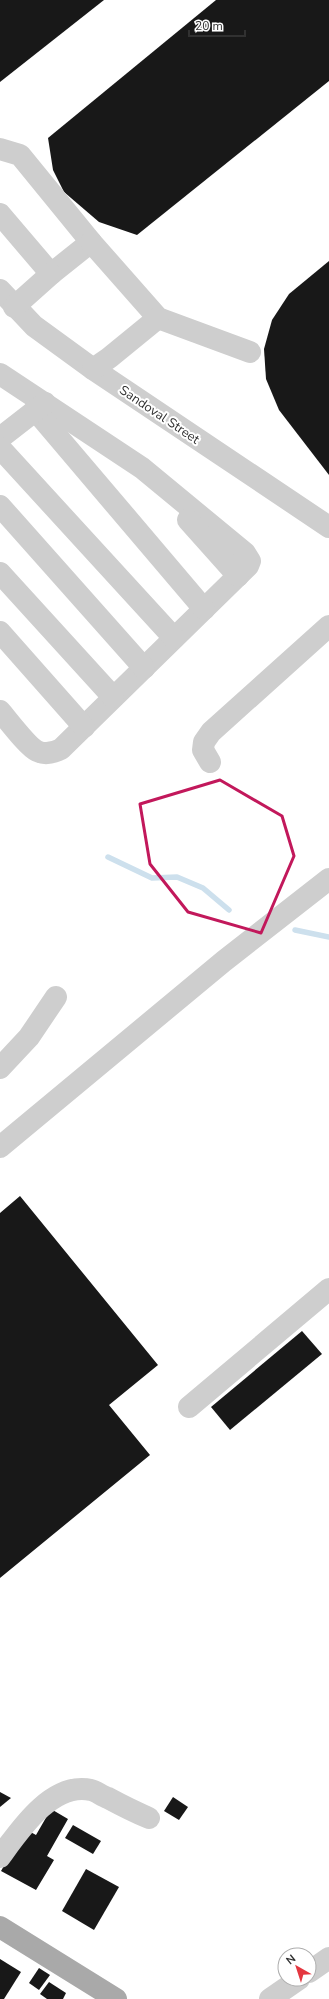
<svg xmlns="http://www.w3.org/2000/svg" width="329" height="1999" font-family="'Nunito Sans',sans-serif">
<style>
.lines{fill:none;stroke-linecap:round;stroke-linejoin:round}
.stream{stroke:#cde0ed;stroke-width:5.5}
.building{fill:#181818}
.minor{stroke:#cecece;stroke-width:22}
.major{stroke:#a9a9a9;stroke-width:22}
.marked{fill:none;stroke:#c2185b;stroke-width:3;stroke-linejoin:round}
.labels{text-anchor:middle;stroke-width:4;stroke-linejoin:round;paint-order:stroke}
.street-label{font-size:13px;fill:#313131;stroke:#fff}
</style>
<rect width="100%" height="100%" fill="#fff"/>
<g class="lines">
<g class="stream">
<polyline points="108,857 152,878 177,877 203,888 229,910"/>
<polyline points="295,930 329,937"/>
</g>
</g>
<g class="building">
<polygon points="0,0 104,0 0,82"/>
<polygon points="216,0 329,0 329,81 137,235 99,222 64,192 53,170 48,138"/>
<polygon points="329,261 329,475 279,410 266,379 264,349 272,320 289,294"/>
<polygon points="20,1196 158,1365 109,1405 150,1455 0,1578 0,1213"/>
<polygon points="302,1331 322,1354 230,1430 211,1407"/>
<polygon points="0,1792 11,1798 0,1807"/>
<polygon points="173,1797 188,1807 179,1820 164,1811"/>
<polygon points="51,1809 68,1819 47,1856 54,1860 36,1890 1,1871 25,1829 36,1835"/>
<polygon points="73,1825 101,1841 93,1854 65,1838"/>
<polygon points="86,1869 119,1887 94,1930 62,1911"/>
<polygon points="0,1959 21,1972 4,1999 0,1999"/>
<polygon points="39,1968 50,1975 39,1990 29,1983"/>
<polygon points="49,1982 66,1993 63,1999 47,1999 40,1994"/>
</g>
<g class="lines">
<g class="minor">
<polyline points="0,149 20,155 91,242 51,274 0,214"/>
<polyline points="91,242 158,318 250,352"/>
<polyline points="0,290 34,326 93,369 329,527"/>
<polyline points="14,307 51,274"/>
<polyline points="93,369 109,358 158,318"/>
<path d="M 0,374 L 142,468 L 245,553 L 250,561 L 248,566 L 61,749 C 53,753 45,755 37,751 C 28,747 7,719 0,711"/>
<polyline points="35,410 204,609"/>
<polyline points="0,438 45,403"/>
<polyline points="0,448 174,638"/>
<polyline points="0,506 144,668"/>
<polyline points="188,520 238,576"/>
<polyline points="0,573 113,697"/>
<polyline points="0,632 84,727"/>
<polyline points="210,762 203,750 204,742 211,732 329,626"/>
<polyline points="0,1068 29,1037 56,997"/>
<polyline points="0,1147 224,961 329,879"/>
<polyline points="189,1407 329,1289"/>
<path d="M 0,1857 C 19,1831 52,1781 91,1790 C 96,1791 102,1796 108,1798 C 121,1805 135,1812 149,1818"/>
<polyline points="309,1972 329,1958"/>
<polyline points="270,1999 299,1979"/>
</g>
<polyline class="major" points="0,1927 116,1999"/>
</g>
<path class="marked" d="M 220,780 L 282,816 L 294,856 L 261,933 L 188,912 L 150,864 L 140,804 Z"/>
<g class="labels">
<g class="street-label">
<text transform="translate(160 414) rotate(34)" y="5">Sandoval Street</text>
</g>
</g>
<g transform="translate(297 1967) rotate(321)"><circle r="19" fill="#ffffff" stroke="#adadad"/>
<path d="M0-3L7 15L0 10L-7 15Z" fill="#e43740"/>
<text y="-6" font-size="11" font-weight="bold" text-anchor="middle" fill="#313131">N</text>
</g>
<path d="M189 30v6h56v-6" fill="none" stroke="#313131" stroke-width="2"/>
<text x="195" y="30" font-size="12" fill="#313131" stroke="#ffffff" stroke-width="3" paint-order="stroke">20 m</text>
</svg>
